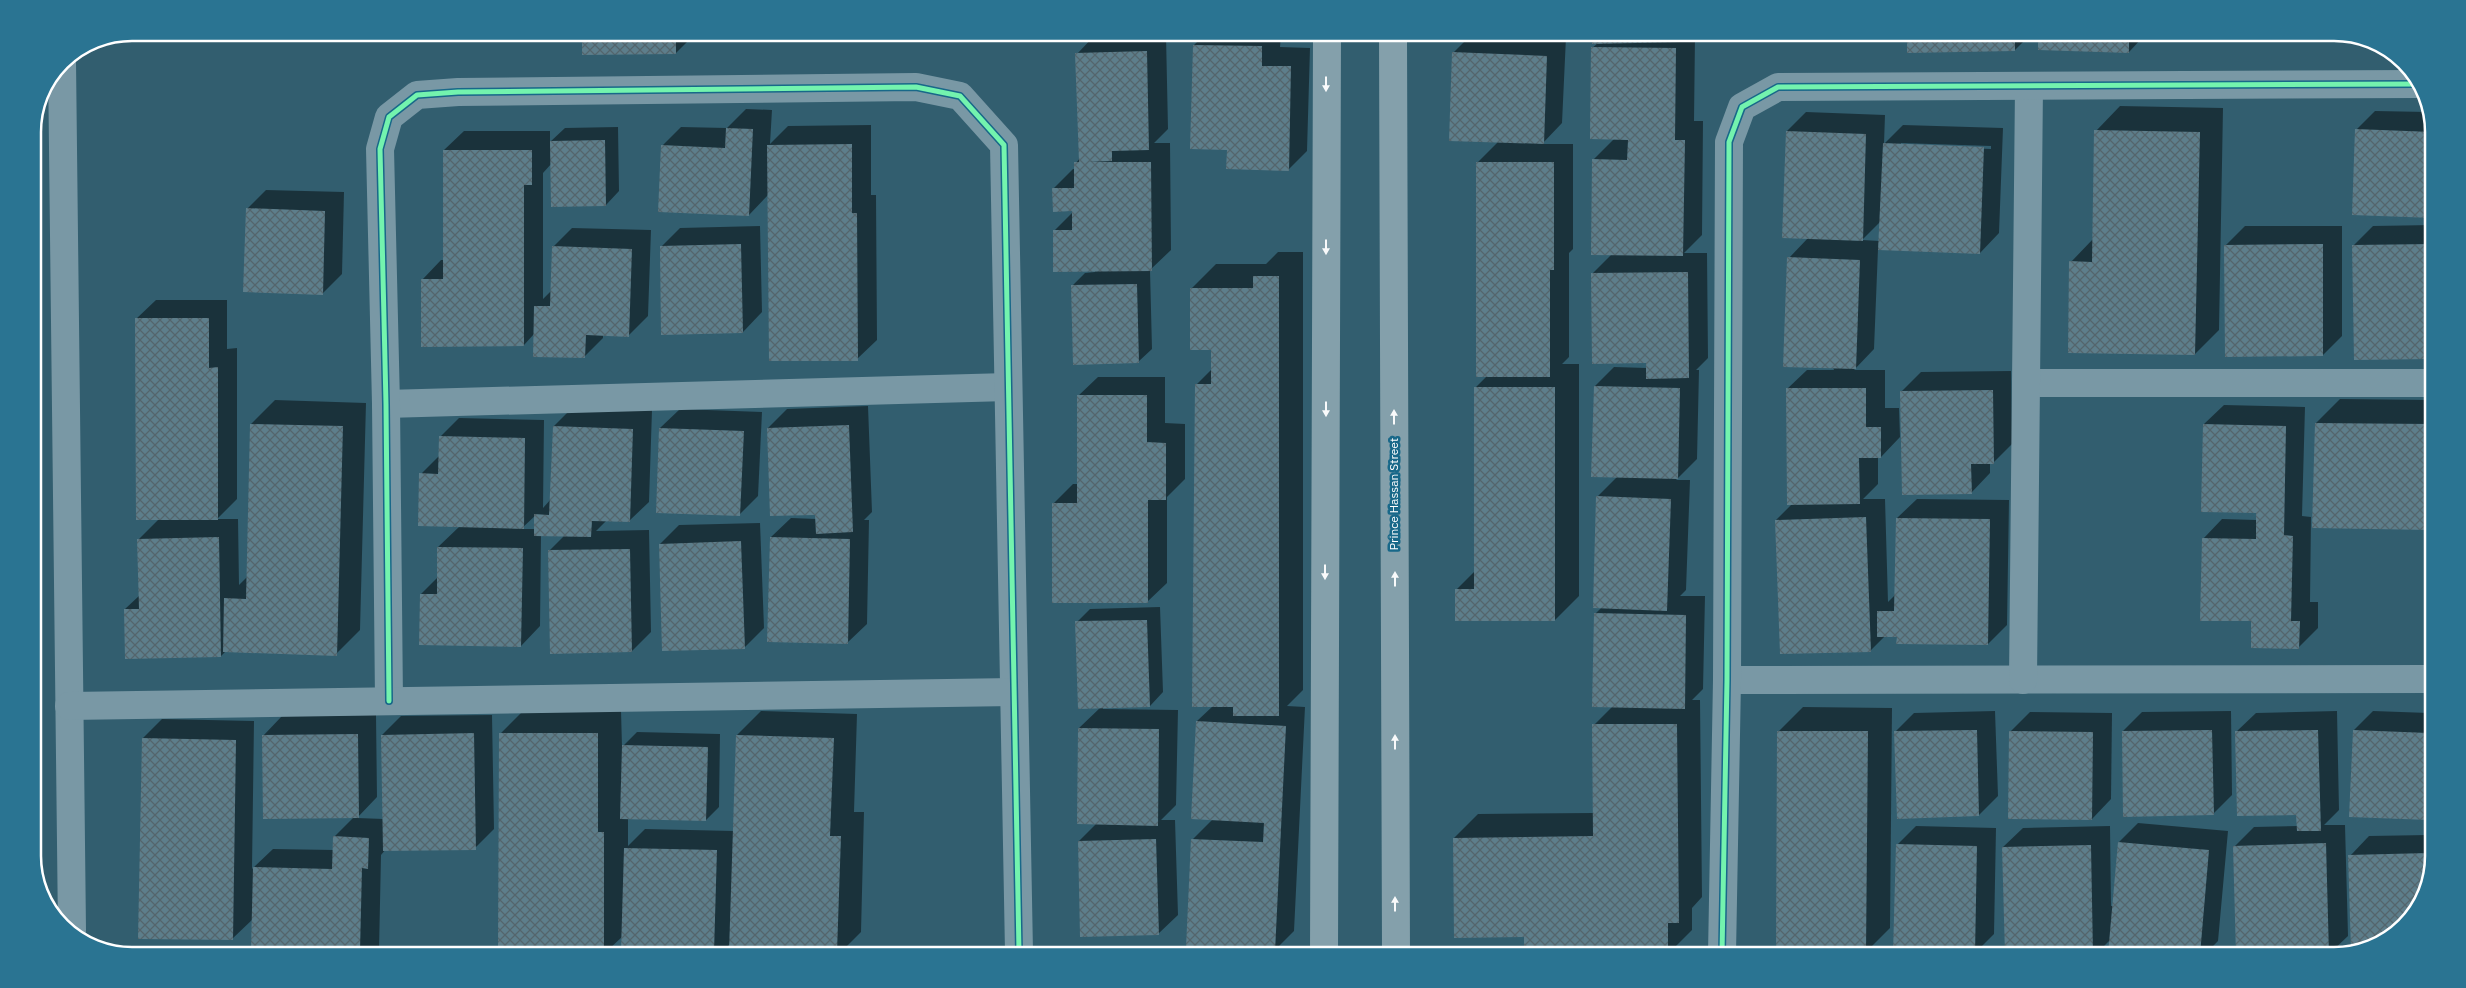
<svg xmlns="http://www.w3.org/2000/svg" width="2466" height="988" font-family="'IBM Plex Sans',sans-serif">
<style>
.shadow{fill:#0007;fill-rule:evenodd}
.building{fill:url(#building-cross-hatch)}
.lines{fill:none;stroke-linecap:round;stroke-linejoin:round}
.street{stroke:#7998a5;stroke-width:28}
.primary{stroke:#84a0ab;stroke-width:28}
.cycleway-casing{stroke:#186889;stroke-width:8}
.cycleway{stroke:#73f3ae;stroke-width:5}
.oneway{fill:#f9fafb}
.labels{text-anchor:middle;stroke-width:5;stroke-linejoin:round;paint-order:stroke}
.street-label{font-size:12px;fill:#fff;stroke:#186889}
.rim{fill:none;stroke:#fff;stroke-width:2.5}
</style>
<defs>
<pattern id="building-cross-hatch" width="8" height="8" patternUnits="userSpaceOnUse" patternTransform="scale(1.25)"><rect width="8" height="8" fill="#5d7e8b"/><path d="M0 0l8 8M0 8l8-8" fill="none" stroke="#54656c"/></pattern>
</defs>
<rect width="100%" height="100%" fill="#325e6f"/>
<g class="shadow">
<polygon points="583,34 695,34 676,53 583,54"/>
<polygon points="1095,35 1166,35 1168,129 1154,143 1170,143 1171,250 1150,270 1152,349 1138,362 1072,286 1085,273 1095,272 1095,270 1054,231 1073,212 1054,188 1073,169 1076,169 1076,163 1080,158 1077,54"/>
<polygon points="1204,35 1281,35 1280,47 1310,48 1307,151 1288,170 1228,149 1194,45"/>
<polygon points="1470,36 1566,37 1562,123 1542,144 1573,144 1573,249 1569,253 1569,357 1562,364 1579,364 1579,596 1555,620 1456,590 1475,571 1475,388 1487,376 1477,163 1499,141 1453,53"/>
<polygon points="1593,36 1695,36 1694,121 1703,121 1702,235 1684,253 1707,253 1708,358 1696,370 1699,370 1697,459 1676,480 1690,480 1686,590 1680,596 1705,596 1703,689 1692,700 1700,700 1702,897 1692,908 1692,930 1668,954 1526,936 1454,838 1478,814 1594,813 1594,725 1612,707 1595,614 1602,607 1597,497 1618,476 1595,386 1614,367 1647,368 1647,362 1593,273 1612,254 1593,160 1615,138 1592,48 1598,43"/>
<polygon points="1908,37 2028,37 2015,50 1908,52"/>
<polygon points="2040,37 2143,37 2129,52"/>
<polygon points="2120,106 2223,108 2219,330 2195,354 2071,262 2093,239 2096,131"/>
<polygon points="746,109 772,110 770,144 788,126 871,125 871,195 876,195 877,340 857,359 769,194 749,215 662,146 681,127 727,128"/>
<polygon points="2375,111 2428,112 2433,125 2433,217 2356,130"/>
<path d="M 1806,112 L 1885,115 L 1884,144 L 1903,125 L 2003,128 L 1999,233 L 1980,253 L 1878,249 L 1874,349 L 1854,370 L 1885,370 L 1885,408 L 1899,408 L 1900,437 L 1881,457 L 1878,457 L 1878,484 L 1863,499 L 1885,499 L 1888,602 L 1896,594 L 1897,518 L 1917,499 L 2009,500 L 2007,625 L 1988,644 L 1885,636 L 1870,651 L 1776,520 L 1793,503 L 1787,389 L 1807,370 L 1834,370 L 1789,258 L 1808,238 L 1787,131 ZM 1901,143 L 1991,146 L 1991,149 L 1901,145 ZM 1880,222 L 1880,241 L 1862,240 Z"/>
<polygon points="618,127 619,191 606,205 552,163 543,173 543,299 552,290 553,247 572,228 651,230 648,316 629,335 603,335 603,338 584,357 534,334 524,345 422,280 441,260 444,260 444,150 464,131 550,131 550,142 565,128"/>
<polygon points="266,190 344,192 342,274 322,294 247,209"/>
<polygon points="2433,225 2432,357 2353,246 2373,226"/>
<polygon points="760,226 762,312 743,332 661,247 680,228"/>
<polygon points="2245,226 2342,226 2342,336 2323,355 2225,246"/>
<polygon points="1278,252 1303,252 1303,690 1287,706 1305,707 1294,931 1274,951 1193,839 1213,819 1197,721 1213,706 1196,385 1213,368 1213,349 1192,288 1216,264 1266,264"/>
<polygon points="156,300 227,300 227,349 237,348 237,499 217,519 238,519 239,585 247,577 251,424 275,400 366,403 360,630 336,654 226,651 221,656 125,609 140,595 139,539 159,519 136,319"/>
<polygon points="2011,371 2012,444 1993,463 1990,463 1990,473 1971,493 1902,391 1921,372"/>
<polygon points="1098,377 1165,377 1165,423 1185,424 1185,479 1167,497 1167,583 1147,602 1054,503 1073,484 1078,484 1078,396"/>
<polygon points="2340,399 2431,400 2431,529 2316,423"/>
<polygon points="2224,405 2305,407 2302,516 2311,517 2310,602 2318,602 2318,628 2299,647 2252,620 2203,539 2222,519 2257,520 2257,512 2204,424"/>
<polygon points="868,406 872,512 864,520 869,520 867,624 847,643 771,537 791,518 817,519 817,513 768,428 787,409"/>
<path d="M 573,407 L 652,410 L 649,502 L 629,521 L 607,520 L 596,531 L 649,530 L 651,632 L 632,651 L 549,551 L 565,535 L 541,535 L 540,626 L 521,646 L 421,594 L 438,577 L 438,547 L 460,526 L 421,474 L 440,455 L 440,437 L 459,418 L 544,420 L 543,508 L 551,499 L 554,426 ZM 536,515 L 535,529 L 521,529 Z"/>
<polygon points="680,409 762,412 758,496 739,515 660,428"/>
<polygon points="760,523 764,628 745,647 660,544 679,525"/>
<polygon points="1160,607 1163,692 1150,706 1103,707 1103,709 1178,710 1176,805 1161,820 1175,820 1178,915 1158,934 1079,841 1097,823 1079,728 1101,707 1077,622 1090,609"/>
<polygon points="1803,707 1892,708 1890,928 1866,952 1779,731"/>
<polygon points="524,710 621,710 622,747 637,732 720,734 719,807 706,820 628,818 628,846 645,829 734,831 737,735 761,711 857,714 854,812 864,812 861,932 841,952 730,952 730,944 722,952 622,951 623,936 607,951 499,951 500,734"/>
<polygon points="1995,711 1998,796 1979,815 1895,732 1914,713"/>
<polygon points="2231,711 2232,795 2213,814 2123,731 2142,712"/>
<polygon points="2337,711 2339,810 2324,825 2345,825 2348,936 2328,955 2237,955 2235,846 2254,827 2298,826 2298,814 2236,732 2256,713"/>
<polygon points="2373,711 2429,713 2429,819 2354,730"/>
<polygon points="2030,712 2112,713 2111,799 2092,819 2011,731"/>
<polygon points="376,715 377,797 357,818 384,819 382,735 401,716 492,715 494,829 475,848 386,849 381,855 379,951 252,950 253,919 232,939 143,738 162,719 254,721 252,869 273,849 334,850 334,837 354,817 263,736 282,716"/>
<polygon points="2138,823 2228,831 2218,941 2204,955 2109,953 2110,940 2095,955 2006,955 2003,847 2023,828 2110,826 2111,906 2113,906 2119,842"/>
<polygon points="1916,826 1996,828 1994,934 1975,953 1897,845"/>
<polygon points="2428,835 2428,888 2394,935 2352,949 2350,856 2369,836"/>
</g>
<g class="building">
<polygon points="582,34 676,34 676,54 582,55"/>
<polygon points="1592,36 1680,36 1680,42 1592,44"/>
<polygon points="1907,37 2015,37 2015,51 1907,53"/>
<polygon points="2038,37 2129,37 2129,53 2038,50"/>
<polygon points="1193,45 1262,46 1262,66 1291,66 1289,171 1226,169 1227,150 1190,149"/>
<polygon points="1591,47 1676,48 1675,140 1685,140 1683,256 1591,255 1592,159 1627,160 1628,140 1590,139"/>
<polygon points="1147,51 1149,150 1112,151 1112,161 1088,162 1151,162 1152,271 1053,272 1053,230 1072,230 1072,211 1053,212 1052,188 1074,188 1074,162 1079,162 1075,53"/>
<polygon points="1452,52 1547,56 1544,144 1449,141"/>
<polygon points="726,128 753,129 749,216 658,212 661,145 725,148"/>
<polygon points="2355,129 2433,132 2433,218 2352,215"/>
<polygon points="2094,130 2200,132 2195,355 2068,353 2069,261 2092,262"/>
<polygon points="1786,131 1866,134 1863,241 1782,238"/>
<polygon points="605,140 606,206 551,207 550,141"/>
<polygon points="1883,143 1984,147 1980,254 1878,250"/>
<polygon points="852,144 852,213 857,213 858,361 769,361 767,145"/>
<polygon points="443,150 532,150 532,185 524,185 524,346 421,347 421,279 443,279"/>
<polygon points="1476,162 1554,162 1554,270 1550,270 1550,377 1476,377"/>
<polygon points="246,208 325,211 323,295 243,292"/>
<polygon points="741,244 743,333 661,335 660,246"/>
<polygon points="2323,244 2323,356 2225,357 2224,245"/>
<polygon points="2432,244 2432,359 2354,360 2352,245"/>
<polygon points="552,246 632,249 629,337 586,335 585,358 533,357 534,306 550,306"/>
<polygon points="1787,257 1860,260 1856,369 1783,367"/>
<polygon points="1688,272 1689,378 1646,379 1646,363 1592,364 1591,273"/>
<polygon points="1253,276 1279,276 1279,716 1233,716 1233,707 1192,707 1195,384 1211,384 1211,350 1190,350 1190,288 1253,288"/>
<polygon points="1137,284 1139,363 1073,365 1071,285"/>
<polygon points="135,318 209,318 209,368 218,367 218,520 136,520"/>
<polygon points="1594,386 1680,388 1678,479 1591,477"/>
<polygon points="1474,387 1555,387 1555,621 1455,621 1455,589 1474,589"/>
<polygon points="1786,388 1866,388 1866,427 1881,427 1881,458 1859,458 1860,504 1787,505"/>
<polygon points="1993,390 1994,464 1971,464 1972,494 1902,495 1900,391"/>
<polygon points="1077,395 1147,395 1147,442 1166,443 1166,500 1148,500 1148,603 1052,603 1052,503 1077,503"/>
<polygon points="2315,423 2431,424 2431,530 2312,528"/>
<polygon points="250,424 343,426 337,656 223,652 224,598 246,599"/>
<polygon points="2203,424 2286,426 2284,535 2293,536 2291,621 2300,621 2299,649 2251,648 2251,621 2200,621 2202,538 2256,539 2256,513 2201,512"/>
<polygon points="849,425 853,532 816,534 815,515 770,516 767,428"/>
<polygon points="553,426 633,429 630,522 592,521 591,537 534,536 534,514 549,515"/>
<polygon points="659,428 744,431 740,516 656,513"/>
<polygon points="439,436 525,438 524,529 418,526 419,473 438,474"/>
<polygon points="1596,496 1671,499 1667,611 1593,608"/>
<polygon points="1866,517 1871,652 1780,654 1775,520"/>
<polygon points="1896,518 1990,519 1988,645 1896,644 1897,637 1877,637 1877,611 1894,611"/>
<polygon points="219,537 221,657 125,659 124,609 139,609 137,539"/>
<polygon points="770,537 850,539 848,644 767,642"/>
<polygon points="741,541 745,649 662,651 659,544"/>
<polygon points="437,547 523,548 521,647 419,645 420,594 437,594"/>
<polygon points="630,549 632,652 550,654 548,550"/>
<polygon points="1594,613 1686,615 1685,709 1592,707"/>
<polygon points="1147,620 1150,707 1078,709 1075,621"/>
<polygon points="1196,721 1286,726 1275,952 1186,947 1191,839 1263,842 1264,823 1191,819"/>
<polygon points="1592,724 1677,724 1679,923 1668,923 1668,954 1524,954 1524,937 1454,938 1453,838 1593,836"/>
<polygon points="1078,728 1159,729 1158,826 1077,824"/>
<polygon points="1977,730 1979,816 1897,819 1894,731"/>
<polygon points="2212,730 2214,815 2123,817 2122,731"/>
<polygon points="2318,730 2321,831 2297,831 2296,815 2237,816 2235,731"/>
<polygon points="2353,730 2429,733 2429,820 2349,817"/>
<polygon points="1777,731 1868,731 1866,953 1776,952"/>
<polygon points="2009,731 2093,732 2092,820 2008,819"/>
<polygon points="474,733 476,850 383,851 381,735"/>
<polygon points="499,733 598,733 598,832 604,832 604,951 498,951"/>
<polygon points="358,734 359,818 263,819 262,735"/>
<polygon points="736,735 834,738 830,836 841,836 837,952 729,952"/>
<polygon points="142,738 236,740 233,940 138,939"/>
<polygon points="622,745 708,747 706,821 620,819"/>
<polygon points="333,836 369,838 368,869 362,868 360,951 251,950 253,867 332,869"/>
<polygon points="1156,839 1159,935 1080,937 1078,841"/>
<polygon points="2118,842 2209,850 2200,955 2108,954"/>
<polygon points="2326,843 2329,955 2236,955 2233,846"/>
<polygon points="1896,844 1977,846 1975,954 1893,953"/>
<polygon points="2091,845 2093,955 2005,955 2002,847"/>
<polygon points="624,848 717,850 714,952 621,951"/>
<polygon points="2428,853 2428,888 2394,935 2351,950 2348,855"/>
</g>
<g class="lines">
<g class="street">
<polyline points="62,61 72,930"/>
<polyline points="2026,383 2432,383"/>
<polyline points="386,404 1008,387"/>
<polyline points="1727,680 2430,679"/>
<polyline points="2023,680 2029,86"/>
<polyline points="389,701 386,404 380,149 389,117 417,95 458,92 916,87 960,96 1004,145 1019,952"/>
<polyline points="69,706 1014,692"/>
<polyline points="1722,954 1727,680 1729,142 1742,107 1778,87 2418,84"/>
</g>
<g class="primary">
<polyline points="1393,36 1396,953"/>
<polyline points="1324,953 1327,35"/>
</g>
<defs>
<g id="cycleway">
<polyline points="389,701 386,404 380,149 389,117 417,95 458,92 916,87 960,96 1004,145 1019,952"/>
<polyline points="1722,954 1727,680 1729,142 1742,107 1778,87 2418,84"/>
</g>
</defs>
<use href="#cycleway" class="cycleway-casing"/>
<use href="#cycleway" class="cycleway"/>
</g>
<defs><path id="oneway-solid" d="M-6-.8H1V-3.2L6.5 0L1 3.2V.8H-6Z" transform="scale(1.25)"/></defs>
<g class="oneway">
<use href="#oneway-solid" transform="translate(1326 84) rotate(90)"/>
<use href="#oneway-solid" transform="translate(1326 247) rotate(90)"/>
<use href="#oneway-solid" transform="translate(1326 409) rotate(90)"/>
<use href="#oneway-solid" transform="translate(1394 417) rotate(-90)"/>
<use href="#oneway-solid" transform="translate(1325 572) rotate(90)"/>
<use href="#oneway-solid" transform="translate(1395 579) rotate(-90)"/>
<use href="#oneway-solid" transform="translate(1395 742) rotate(-90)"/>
<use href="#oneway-solid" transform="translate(1395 904) rotate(-90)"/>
</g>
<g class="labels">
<g class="street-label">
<text transform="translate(1394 494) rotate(-90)" y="4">Prince Hassan Street</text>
</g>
</g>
<path d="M0 0H2466V988H0ZM132 41H2334A91 91 0 0 1 2425 132V856A91 91 0 0 1 2334 947H132A91 91 0 0 1 41 856V132A91 91 0 0 1 132 41Z" fill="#2a7492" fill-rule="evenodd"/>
<path class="rim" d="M132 41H2334A91 91 0 0 1 2425 132V856A91 91 0 0 1 2334 947H132A91 91 0 0 1 41 856V132A91 91 0 0 1 132 41Z"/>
</svg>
